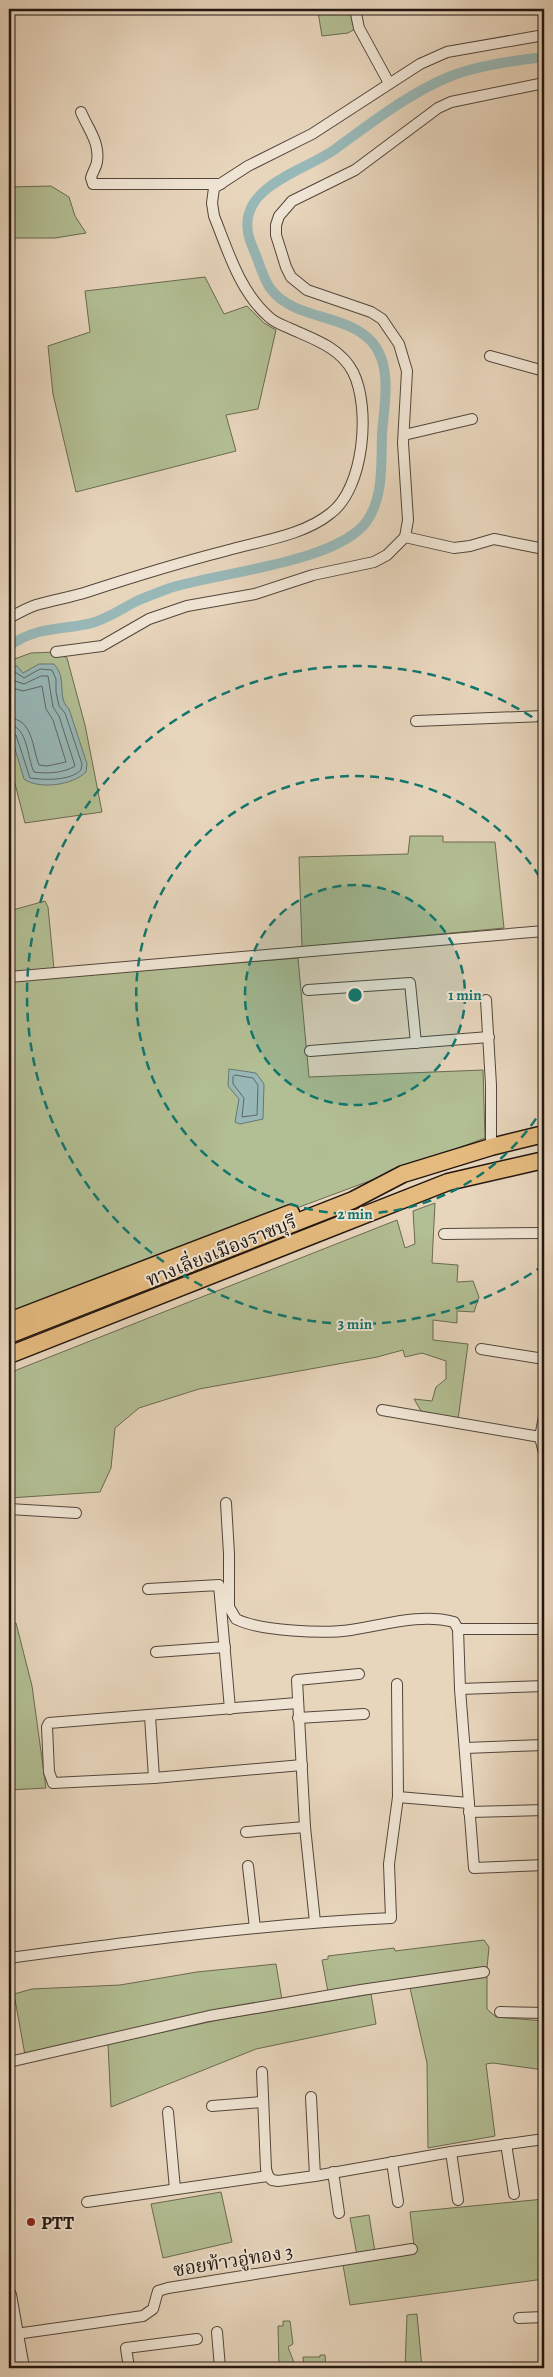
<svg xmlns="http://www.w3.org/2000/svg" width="553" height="2377" font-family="Alegreya,'Noto Serif Thai',serif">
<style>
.green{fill:#b2be93;stroke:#6a6a52}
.water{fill:#98b8b7;stroke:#697774}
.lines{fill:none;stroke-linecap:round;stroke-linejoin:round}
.shore{stroke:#5d6764;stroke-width:1}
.canal{stroke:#98b8b7;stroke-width:10}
.minor-casing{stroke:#53463b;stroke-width:12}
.tertiary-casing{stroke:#53463b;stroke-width:16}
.primary-casing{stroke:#221610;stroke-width:19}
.minor{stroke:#efe4d3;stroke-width:10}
.tertiary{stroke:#efe4d3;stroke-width:14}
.primary{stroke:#e4ba7e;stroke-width:16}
.ring{fill:none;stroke:#0f766e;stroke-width:2.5;stroke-dasharray:9 6}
.poi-dot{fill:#8f2418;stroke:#efe4d3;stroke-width:2}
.labels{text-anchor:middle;stroke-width:4;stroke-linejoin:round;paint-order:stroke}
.street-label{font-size:19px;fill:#221610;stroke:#efe4d3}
.poi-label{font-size:19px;font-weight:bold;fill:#221610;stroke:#efe4d3;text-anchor:start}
.centre{fill:#0f766e;stroke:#efe4d3;stroke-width:2.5}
.ring-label{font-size:15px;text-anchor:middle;font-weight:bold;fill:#0f766e;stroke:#efe4d3;stroke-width:4;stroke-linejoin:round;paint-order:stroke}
</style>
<rect width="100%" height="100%" fill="#e7d5bc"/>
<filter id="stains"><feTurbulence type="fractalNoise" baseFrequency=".004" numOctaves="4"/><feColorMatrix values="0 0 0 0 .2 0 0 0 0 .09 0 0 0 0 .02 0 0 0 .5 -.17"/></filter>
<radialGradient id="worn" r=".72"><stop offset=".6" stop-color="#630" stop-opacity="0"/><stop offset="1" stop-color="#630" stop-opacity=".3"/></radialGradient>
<g class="green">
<polygon points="300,9 349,9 355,29 348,33 322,36 318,12 300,14"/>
<polygon points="51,186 69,197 75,216 86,233 55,238 9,238 9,187"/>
<polygon points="205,277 224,314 247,306 264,323 276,330 258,409 226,415 236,451 76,492 53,394 48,346 90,332 85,291"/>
<polygon points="56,652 67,658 85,725 102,812 25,823 9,760 9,661 31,653"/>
<polygon points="410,836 443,836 443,842 495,842 504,928 302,947 299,857 408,854"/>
<polygon points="45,901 48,907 54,969 9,972 9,911"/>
<polygon points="298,958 309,1077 483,1070 485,1138 9,1315 9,981"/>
<polygon points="435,1203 432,1263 458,1265 457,1282 473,1281 479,1297 474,1312 457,1311 457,1323 433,1320 433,1340 468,1344 458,1420 421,1411 414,1399 432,1401 436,1387 446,1379 446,1361 422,1353 405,1357 403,1350 377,1357 199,1389 139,1408 115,1428 111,1468 100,1492 9,1498 9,1373 397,1220 405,1248 415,1244 413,1211"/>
<polygon points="16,1623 32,1686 46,1788 9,1790 9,1624"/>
<polygon points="484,1940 489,1947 487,1968 328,1992 322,1960 328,1959 328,1956 394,1948 395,1951"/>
<polygon points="276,1964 282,2000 25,2055 14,1994 32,1989 120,1985 197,1972"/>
<polygon points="487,1977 487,2009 496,2017 544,2021 544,2070 493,2063 486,2064 495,2136 428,2148 427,2063 410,1988"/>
<polygon points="371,1994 376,2024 256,2049 111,2107 108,2044 218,2020"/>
<polygon points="221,2192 232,2242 163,2258 151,2204"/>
<polygon points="544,2199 544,2279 350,2305 343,2265 415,2254 410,2212"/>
<polygon points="369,2215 375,2252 357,2255 350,2218"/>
<polygon points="417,2314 422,2368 405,2368 407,2315"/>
<polygon points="283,2321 290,2321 293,2344 288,2347 296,2368 279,2368 278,2326 283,2326"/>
<polygon points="320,2355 325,2355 326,2368 304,2368 303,2357 320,2357"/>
</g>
<g class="water">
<path d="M 39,664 L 54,664 C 57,668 61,674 61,679 C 63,690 60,701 69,709 L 87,764 L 86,772 C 73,785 39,790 24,779 L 9,729 L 9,668 L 17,666 L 23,673 Z"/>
<polygon points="229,1069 256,1073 264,1084 263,1119 240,1124 235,1122 239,1099 228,1086"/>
</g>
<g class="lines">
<g class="shore">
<path d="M 9,673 L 15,672 L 24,678 L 40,669 L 52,670 L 56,679 L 56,692 L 59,706 L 65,713 L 82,764 L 81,770 C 70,781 45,780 30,778 L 16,735 L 9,732"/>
<path d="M 9,679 L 24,684 L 41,676 L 48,676 L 53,707 L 59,716 L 75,766 C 64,773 47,774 34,772 C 27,758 28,726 9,725"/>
<path d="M 9,687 L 23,691 L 42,686 L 46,709 L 53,720 L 66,762 L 47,766 L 39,765 C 32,747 33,719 9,718"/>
<polygon points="235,1075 253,1078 258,1085 257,1115 242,1117 244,1098 233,1084 233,1077"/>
</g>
<path class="canal" d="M 9,646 C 36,627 58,630 88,624 C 107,620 122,608 139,600 C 149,596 159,592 170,588 C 219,572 337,563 367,521 C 384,496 381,463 382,434 C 384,406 393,366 372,342 C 353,321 321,319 296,308 C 270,296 266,284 257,258 C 254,250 249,241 248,232 C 240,186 304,171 334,150 C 371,123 409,93 451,76 C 476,66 518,60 544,57"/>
<defs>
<g id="minor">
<polyline points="355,9 359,28 389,83"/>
<path d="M 81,112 C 88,129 100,142 97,162 C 96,168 92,173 91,178 L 93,184 L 221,184"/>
<polyline points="490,356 544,371"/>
<polyline points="404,435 472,419"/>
<polyline points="405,537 408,520 403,443 407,371 399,344 382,319 371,312 307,290 291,277 286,267 276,235 276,225 279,216 292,201 355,170 438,108 451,102 544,83"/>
<path d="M 9,618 C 18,613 27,608 36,605 C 53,600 71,597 87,592 C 133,577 178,563 225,551 C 259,541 303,536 331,513 C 364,488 371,408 353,372 C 340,347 313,339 289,328 C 282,325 274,322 269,317 C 240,292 228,251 214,216 L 212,203 L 214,188 L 248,166 L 312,134 L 420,64 L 447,52 L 544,35"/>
<polyline points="56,652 102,646 149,619 187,606 255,594 313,575 374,562 387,555 405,537 454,548 470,546 494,539 544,549"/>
<polyline points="416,721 544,716"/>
<polyline points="9,977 544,931"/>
<polyline points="308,990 410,983 416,1043"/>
<polyline points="486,1000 491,1085 491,1147"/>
<polyline points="310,1051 489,1037"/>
<polyline points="444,1234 544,1233"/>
<polyline points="481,1349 544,1359"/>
<polyline points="382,1410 540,1437"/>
<polyline points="544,1417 540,1437 544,1453"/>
<path d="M 226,1503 L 229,1554 L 229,1607 L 236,1619 C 260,1631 324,1634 351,1630 C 385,1625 420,1613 454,1622 L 458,1629 L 460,1689 L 474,1868 L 544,1865"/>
<polyline points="9,1509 76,1513"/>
<polyline points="148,1589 219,1585 230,1709"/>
<polyline points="458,1629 544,1629"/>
<polyline points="156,1652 225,1647"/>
<polyline points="460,1689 544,1686"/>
<polyline points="297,1703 49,1723 47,1727 49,1772 53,1783 154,1778 302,1765"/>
<polyline points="150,1716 154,1778"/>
<polyline points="298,1718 364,1714"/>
<polyline points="465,1748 544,1745"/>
<polyline points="398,1797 469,1803"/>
<polyline points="469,1812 544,1810"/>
<polyline points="246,1832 305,1827"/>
<polyline points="248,1866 255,1928"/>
<polyline points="315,1922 305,1827 297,1680 359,1674"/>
<path d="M 9,1958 C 136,1941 263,1924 391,1918 L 389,1864 L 398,1797 L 397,1684"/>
<polyline points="500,2012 544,2013"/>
<polyline points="9,2062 209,2016 361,1990 484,1972"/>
<polyline points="262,2072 266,2169 268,2176"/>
<polyline points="311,2097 315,2176"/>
<polyline points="212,2106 262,2102"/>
<polyline points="168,2112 175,2189"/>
<polyline points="506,2144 514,2194"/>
<polyline points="451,2152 458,2200"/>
<polyline points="392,2162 398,2202"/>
<polyline points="333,2172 339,2213"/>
<polyline points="87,2202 268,2176 272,2180 278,2181 315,2176 451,2152 544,2139"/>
<polyline points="519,2318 544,2317"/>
<polyline points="217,2332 220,2368"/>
<polyline points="16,2334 143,2316 153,2309 158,2291 168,2288 412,2249"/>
<polyline points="129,2368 126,2348 197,2339"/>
</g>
<polyline id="tertiary" points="9,2295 22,2368"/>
<g id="primary">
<polyline points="9,1321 291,1213"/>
<polyline points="9,1335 353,1200 403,1174 491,1147 544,1134"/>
<polyline points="9,1355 448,1182 544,1160"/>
</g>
</defs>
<use href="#minor" class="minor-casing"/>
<use href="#tertiary" class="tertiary-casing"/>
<use href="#primary" class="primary-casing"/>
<use href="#minor" class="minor"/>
<use href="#tertiary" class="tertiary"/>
<use href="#primary" class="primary"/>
</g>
<circle cx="355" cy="995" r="110" fill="#0f766e" fill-opacity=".12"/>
<g class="ring">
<circle cx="355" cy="995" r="110"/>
<path d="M544 1106A219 219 0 1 1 544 884"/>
<path d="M544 1265A329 329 0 1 1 544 725"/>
</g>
<circle class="poi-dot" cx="31" cy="2222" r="5"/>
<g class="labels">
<g class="street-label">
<text transform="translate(221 1250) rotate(-22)" y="7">ทางเลี่ยงเมืองราชบุรี</text>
<text transform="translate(233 2260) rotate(-9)" y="7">ซอยท้าวอู่ทอง 3</text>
</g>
<g class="poi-label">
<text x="41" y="2229">PTT</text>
</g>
</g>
<circle cx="355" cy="995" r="8" class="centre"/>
<g class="ring-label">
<text x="465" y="1000">1 min</text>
<text x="355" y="1219">2 min</text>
<text x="355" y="1329">3 min</text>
</g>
<rect width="553" height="2377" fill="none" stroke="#e7d5bc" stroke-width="30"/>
<rect x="10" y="10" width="533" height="2357" fill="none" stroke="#221610" stroke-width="2.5"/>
<rect x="15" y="15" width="523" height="2347" fill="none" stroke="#221610"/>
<rect width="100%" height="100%" filter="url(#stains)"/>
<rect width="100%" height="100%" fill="url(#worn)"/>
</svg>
